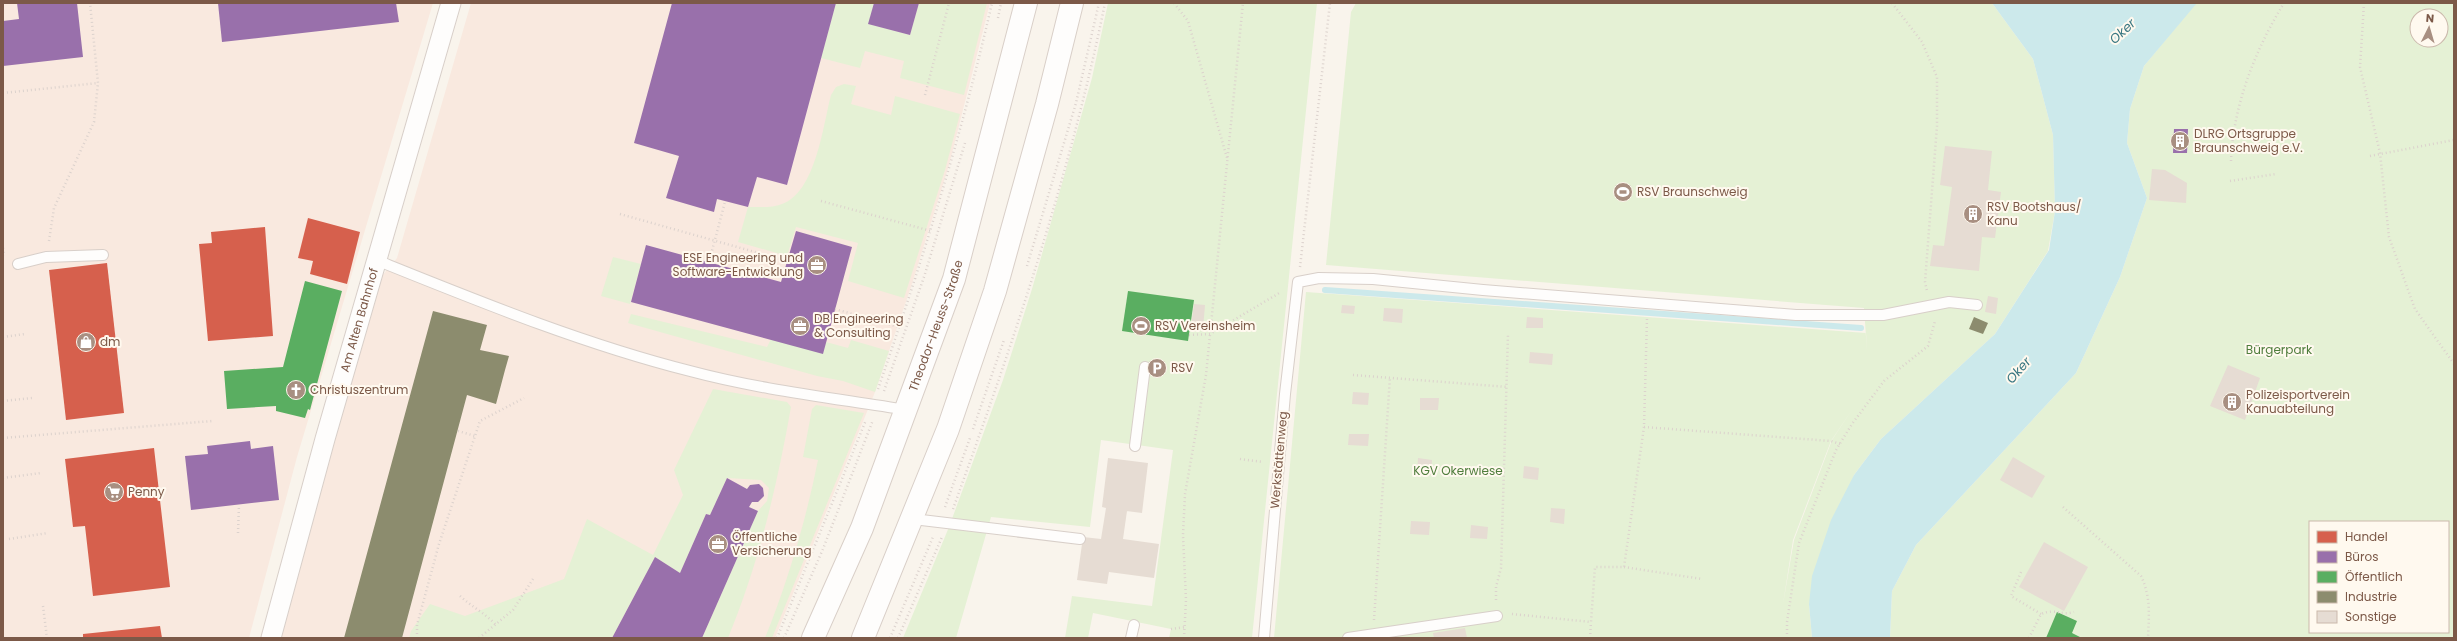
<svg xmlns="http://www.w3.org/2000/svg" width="2457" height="641" font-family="Poppins,sans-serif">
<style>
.commercial{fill:#f9e9df}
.green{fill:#e5f1d5;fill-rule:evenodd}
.water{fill:#cce9eb}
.shops{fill:#d6604d}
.offices{fill:#9970ab}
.public{fill:#5aae61}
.industry{fill:#8c8c6e}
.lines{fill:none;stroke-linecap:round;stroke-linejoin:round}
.stream{stroke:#cce9eb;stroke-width:6}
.building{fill:#e6dcd3}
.lane-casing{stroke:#d8cfc9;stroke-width:12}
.street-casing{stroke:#d8cfc9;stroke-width:21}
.secondary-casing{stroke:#d9cfc8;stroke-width:24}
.path{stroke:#dcd2cd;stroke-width:2.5;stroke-dasharray:1 3;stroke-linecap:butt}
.lane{stroke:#fefdfc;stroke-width:10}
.street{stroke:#fefdfc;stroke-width:19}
.secondary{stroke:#fefdfc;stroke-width:22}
.labels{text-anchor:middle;stroke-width:4;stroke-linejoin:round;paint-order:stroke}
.poi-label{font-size:12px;fill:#7c5948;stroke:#fff9ef;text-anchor:start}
.street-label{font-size:12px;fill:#7c5948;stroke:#fff9ef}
.park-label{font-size:12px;fill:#4f7d3c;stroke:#fff9ef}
.water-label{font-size:13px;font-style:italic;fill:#397782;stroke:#fff9ef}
</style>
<rect width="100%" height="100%" fill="#f9f4ec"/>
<g class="commercial">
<polygon points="3,3 433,3 297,457 249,638 3,638"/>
<polygon points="471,3 990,3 949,165 911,287 875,392 775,638 279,638 376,283 397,258"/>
</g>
<g class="green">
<polygon points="836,3 874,3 869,24 910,35 919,3 987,3 964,95 900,78 904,61 865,51 860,68 821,58"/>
<polygon points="1108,3 1317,3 1252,638 1169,638 1171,629 1093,613 1088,638 1065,638 1072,596 1152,606 1173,450 1101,440 1090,527 991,517 956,638 903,638 949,527 1003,380 1032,289 1092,78"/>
<path d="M 1356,3 L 1992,3 L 2033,59 L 2053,135 L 2055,211 L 2048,251 L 1995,334 L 1881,439 L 1854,475 L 1809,604 L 1812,638 L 1274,638 L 1306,292 L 1866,333 L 1867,351 L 1864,308 L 1326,265 L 1351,12 ZM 1853,408 L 1832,440 L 1794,540 L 1783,604 L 1793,540 L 1831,441 Z"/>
<path d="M 2196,3 L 2454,3 L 2454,638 L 1890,638 L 1892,591 L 1916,545 L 2076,373 L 2120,277 L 2147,198 L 2127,143 L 2130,109 L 2144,66 ZM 2417,16 L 2441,16 L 2441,40 L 2417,40 ZM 2310,522 L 2448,522 L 2448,632 L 2310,632 Z"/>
<path d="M 844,84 L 856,86 L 851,104 L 891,115 L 895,96 L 960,114 L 945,170 L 904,298 L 848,281 L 858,243 L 796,227 L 787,256 L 738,242 L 748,207 C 759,207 772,208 782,204 C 816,192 823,125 831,95 L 836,87 Z"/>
<polygon points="613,257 641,264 630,304 601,296"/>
<polygon points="631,314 767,347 771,339 823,353 826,342 848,348 851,340 889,351 875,392 843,381 817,376 628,323"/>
<path d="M 713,389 L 787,402 L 791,407 C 777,486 759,563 728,638 L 702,638 L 758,511 L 767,501 L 769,488 L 761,480 L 727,478 L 710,515 L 706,514 L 680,573 L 655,557 L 612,638 L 409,638 L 411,631 L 430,604 L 465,616 L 564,579 L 587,519 L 653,555 L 683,495 L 674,470 Z"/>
<path d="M 816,405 L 864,413 L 772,638 L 765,638 C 788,581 806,520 818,460 L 803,457 L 812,409 Z"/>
</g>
<polygon class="water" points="1992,3 2197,3 2144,66 2130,109 2127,143 2147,198 2120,277 2076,373 1916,545 1892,591 1890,638 1812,638 1809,604 1812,576 1831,520 1854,475 1881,439 1995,334 2049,250 2055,211 2053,135 2033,59"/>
<g class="shops">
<polygon points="308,218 360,232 347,284 310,274 313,261 298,258"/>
<polygon points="265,227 273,336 208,341 199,244 212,243 211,232"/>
<polygon points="107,263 124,413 66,420 49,270"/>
<polygon points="154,448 170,587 93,596 85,526 73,527 65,459"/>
<polygon points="160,626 162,638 83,638 83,634"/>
</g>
<g class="offices">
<polygon points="17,3 77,3 83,57 3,66 3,21 19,19"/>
<polygon points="218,3 396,3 399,22 222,42"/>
<polygon points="672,3 836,3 787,185 757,177 748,207 717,199 714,212 666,198 679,156 634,143"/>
<polygon points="874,3 919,3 910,35 868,24"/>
<polygon points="2174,129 2188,129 2187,153 2173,153"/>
<polygon points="796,231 852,247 823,354 631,302 646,245 781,282"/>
<polygon points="250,441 251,449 273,446 279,500 191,510 185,456 208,454 207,446"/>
<polygon points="727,478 747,489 750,485 759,484 763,488 764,496 758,502 752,502 749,507 758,511 702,638 612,638 655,557 680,573 706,514 710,515"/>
</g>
<g class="public">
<polygon points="305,281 342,291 310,410 308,409 305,418 276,411 276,406 227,409 224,371 283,367"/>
<polygon points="1128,291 1194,300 1188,341 1122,331"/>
<polygon points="2057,612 2077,621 2072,633 2082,638 2046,638"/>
</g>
<g class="industry">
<polygon points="433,311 487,325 480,350 509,356 505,370 496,404 467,395 402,638 344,638"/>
<polygon points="1974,317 1988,323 1983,334 1969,329"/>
</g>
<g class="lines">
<polyline class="stream" points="1325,290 1861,328"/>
</g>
<g class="building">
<polygon points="1945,146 1992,151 1988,190 2001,192 1995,238 1982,237 1979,271 1930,266 1933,245 1944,246 1952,187 1940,185"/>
<polygon points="2152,169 2165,170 2187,183 2186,203 2149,200"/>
<polygon points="1988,296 1998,298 1996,314 1985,312"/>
<polygon points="1194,304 1205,305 1203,329 1191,327"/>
<polygon points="1342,305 1355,306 1354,314 1341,313"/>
<polygon points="1384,308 1403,309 1402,323 1383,321"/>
<polygon points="1527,317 1543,318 1543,328 1526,328"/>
<polygon points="1530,352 1553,354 1552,365 1529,363"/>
<polygon points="2228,365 2260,378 2245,420 2210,406"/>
<polygon points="1353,392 1369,393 1368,405 1352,404"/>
<polygon points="1420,398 1439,398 1438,410 1420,410"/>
<polygon points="1349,434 1369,434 1368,446 1348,445"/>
<polygon points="2013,457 2045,476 2032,498 2000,480"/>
<polygon points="1108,458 1148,463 1142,513 1111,509 1127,511 1123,539 1159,544 1154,578 1109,572 1107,584 1077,580 1083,537 1101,539 1106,508 1102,507"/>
<polygon points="1418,458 1432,460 1431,475 1417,474"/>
<polygon points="1524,466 1539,468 1538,480 1523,478"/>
<polygon points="1551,508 1565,509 1564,524 1550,522"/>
<polygon points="1411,521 1430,522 1429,535 1410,534"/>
<polygon points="1471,525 1488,527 1487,539 1470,538"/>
<polygon points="2044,542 2088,567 2064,611 2019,587"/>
<polygon points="1465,628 1467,638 1434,638 1433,633"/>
</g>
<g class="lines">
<defs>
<g id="lane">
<path d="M 376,260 C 478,301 583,344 690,371 C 761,390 834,398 907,410"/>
<polyline points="18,264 46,257 103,255"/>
<polyline points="1135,446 1145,367"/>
<polyline points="913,519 1080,539"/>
<polyline points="1131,638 1134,625"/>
<polyline points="1264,638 1285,394 1298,282 1319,278 1373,279 1483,290 1796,315 1883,315 1949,302 1977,305"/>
<polyline points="1348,638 1497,616"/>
</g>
<g id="street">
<path id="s1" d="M 271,638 L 325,439 L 451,3"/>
</g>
<g id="secondary">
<path id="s2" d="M 813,638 L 862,528 L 954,279 L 1026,3"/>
<polyline points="863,638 948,429 995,291 1047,104 1072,3"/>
</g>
</defs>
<use href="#lane" class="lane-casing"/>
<use href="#street" class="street-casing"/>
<use href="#secondary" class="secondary-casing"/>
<g class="path">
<polyline points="1174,3 1188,21 1227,158"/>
<polyline points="1892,3 1922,42 1937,77 1937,126 1925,282 1927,291"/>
<polyline points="2364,3 2360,67 2380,153 2389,237 2415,309 2454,364"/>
<polyline points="998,18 1001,3"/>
<polyline points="3,93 98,83 90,3"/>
<polyline points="925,95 949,3"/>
<polyline points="2370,156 2454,140"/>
<path d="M 2231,161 C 2233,106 2255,50 2284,3"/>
<polyline points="2230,181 2276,174"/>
<polyline points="821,201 931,231"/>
<polyline points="620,214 787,261"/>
<polyline points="49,241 54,208 94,122 98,83"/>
<polyline points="3,248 4,256"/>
<polyline points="709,262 725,202"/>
<polyline points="1027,266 1076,103 1099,3"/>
<polyline points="1300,267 1330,3"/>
<polyline points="835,309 899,327"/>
<polyline points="1189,335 1210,334 1281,292"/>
<polyline points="3,337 25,334"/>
<polyline points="1353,375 1508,387"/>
<path d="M 878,389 C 922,262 962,134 992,3"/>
<polyline points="884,391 924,277 965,143"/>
<polyline points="3,401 32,398"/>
<polyline points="1644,427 1831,441 1840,444"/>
<polyline points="973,429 1004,340"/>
<polyline points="458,431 475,436"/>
<polyline points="3,438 212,421"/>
<polyline points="1240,459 1263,462"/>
<polyline points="3,478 41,473"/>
<polyline points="945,507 970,438"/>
<path d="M 2063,507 L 2141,576 C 2151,597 2149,615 2148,638"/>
<path d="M 953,509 C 1013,343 1070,176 1105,3"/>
<polyline points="238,533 239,505"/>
<polyline points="9,539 48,533"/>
<polyline points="1624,567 1702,579"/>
<polyline points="2021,572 2011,596 2041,614"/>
<path d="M 460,596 C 472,607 485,613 496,625"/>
<polyline points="1496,600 1496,587 1501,568 1508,334"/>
<polyline points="43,606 47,638"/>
<polyline points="1512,614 1591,622 1595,567 1624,567 1644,427 1647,318"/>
<polyline points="1374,620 1390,377"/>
<polyline points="1171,629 1186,627"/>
<polyline points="417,638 417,625 439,544 480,421 524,398"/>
<polyline points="479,638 513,610 533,579"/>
<polyline points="777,638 866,420"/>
<polyline points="784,638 823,549 873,420"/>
<polyline points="890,638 933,537"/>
<polyline points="898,638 942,537"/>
<polyline points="1184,638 1186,600 1183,535 1185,494 1206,375 1243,3"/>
<polyline points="1590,638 1591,622"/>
<polyline points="1787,638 1787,622 1799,543 1836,450 1852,424 1884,381 1928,346 1935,321"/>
<path d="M 2029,638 L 2041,614 C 2056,608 2060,616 2074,612"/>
</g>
<use href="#lane" class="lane"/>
<use href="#street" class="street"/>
<use href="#secondary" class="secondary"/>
</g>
<defs>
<symbol id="building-disc" viewBox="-11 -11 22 22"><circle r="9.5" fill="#a88f81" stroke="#fff9ef"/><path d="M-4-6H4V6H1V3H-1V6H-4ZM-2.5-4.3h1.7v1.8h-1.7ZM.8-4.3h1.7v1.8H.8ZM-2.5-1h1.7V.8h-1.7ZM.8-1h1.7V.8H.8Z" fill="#fff"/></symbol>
<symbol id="stadium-disc" viewBox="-11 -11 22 22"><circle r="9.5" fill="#a88f81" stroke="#fff9ef"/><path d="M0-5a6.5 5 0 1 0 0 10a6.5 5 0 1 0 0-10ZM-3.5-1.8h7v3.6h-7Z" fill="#fff"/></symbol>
<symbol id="office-disc" viewBox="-11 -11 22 22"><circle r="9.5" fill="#a88f81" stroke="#fff9ef"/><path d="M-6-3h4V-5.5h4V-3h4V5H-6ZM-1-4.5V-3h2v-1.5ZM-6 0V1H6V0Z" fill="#fff"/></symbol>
<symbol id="shop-disc" viewBox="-11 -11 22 22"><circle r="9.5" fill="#a88f81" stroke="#fff9ef"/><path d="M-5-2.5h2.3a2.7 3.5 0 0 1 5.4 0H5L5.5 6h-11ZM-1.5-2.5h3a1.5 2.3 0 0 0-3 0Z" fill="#fff"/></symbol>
<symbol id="parking-disc" viewBox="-11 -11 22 22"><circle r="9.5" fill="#a88f81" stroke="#fff9ef"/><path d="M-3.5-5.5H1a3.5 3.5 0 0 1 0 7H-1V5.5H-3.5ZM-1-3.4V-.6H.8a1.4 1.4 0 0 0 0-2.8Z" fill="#fff"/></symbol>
<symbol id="church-disc" viewBox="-11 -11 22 22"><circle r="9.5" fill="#a88f81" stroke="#fff9ef"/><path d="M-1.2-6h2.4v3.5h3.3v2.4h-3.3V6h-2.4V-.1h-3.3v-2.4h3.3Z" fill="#fff"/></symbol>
<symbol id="supermarket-disc" viewBox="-11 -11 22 22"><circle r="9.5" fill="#a88f81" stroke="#fff9ef"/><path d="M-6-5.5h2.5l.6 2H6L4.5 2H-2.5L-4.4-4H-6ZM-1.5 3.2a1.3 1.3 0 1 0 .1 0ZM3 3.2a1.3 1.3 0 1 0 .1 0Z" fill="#fff"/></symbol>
</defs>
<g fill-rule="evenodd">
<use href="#building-disc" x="2169" y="130" width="22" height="22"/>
<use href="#stadium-disc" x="1612" y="181" width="22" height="22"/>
<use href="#building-disc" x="1962" y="203" width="22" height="22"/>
<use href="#office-disc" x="806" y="254" width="22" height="22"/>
<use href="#office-disc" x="789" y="315" width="22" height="22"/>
<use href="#stadium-disc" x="1130" y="315" width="22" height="22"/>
<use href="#shop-disc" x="75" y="331" width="22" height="22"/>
<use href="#parking-disc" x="1146" y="357" width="22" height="22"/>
<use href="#church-disc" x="285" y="379" width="22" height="22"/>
<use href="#building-disc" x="2221" y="391" width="22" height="22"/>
<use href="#supermarket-disc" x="103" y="481" width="22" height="22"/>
<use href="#office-disc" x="707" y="533" width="22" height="22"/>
</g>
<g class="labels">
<g class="poi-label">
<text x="2194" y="138">DLRG Ortsgruppe<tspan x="2194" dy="14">Braunschweig e.V.</tspan></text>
<text x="1637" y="196">RSV Braunschweig</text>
<text x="1987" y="211">RSV Bootshaus/<tspan x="1987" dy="14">Kanu</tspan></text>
<text x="803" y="262" text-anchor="end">ESE Engineering und<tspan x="803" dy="14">Software-Entwicklung</tspan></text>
<text x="814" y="323">DB Engineering<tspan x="814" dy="14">&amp; Consulting</tspan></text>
<text x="1155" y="330">RSV Vereinsheim</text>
<text x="100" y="346">dm</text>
<text x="1171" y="372">RSV</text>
<text x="310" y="394">Christuszentrum</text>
<text x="2246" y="399">Polizeisportverein<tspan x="2246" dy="14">Kanuabteilung</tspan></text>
<text x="128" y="496">Penny</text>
<text x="732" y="541">Öffentliche<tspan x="732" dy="14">Versicherung</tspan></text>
</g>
<g class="street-label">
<text dy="4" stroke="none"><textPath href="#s1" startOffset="330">Am Alten Bahnhof</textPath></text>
<text dy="4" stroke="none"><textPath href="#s2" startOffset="336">Theodor-Heuss-Straße</textPath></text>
<text transform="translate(1279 460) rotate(-85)" y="4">Werkstättenweg</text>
</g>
<g class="park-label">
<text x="2279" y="354">Bürgerpark</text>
<text x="1458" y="475">KGV Okerwiese</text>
</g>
<g class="water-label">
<text transform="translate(2122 31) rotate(-43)" y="5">Oker</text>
<text transform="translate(2018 370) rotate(-49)" y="5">Oker</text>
</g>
</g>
<rect width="2457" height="641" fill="none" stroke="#7c5948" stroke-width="8"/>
<rect x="2309" y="521" width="140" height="112" fill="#fff9ef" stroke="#cbb9ac"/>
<rect x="2317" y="531" width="20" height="12" fill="#d6604d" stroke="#cbb9ac"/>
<text x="2345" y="541" font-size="12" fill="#7c5948">Handel</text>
<rect x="2317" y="551" width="20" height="12" fill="#9970ab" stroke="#cbb9ac"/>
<text x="2345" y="561" font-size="12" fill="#7c5948">Büros</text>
<rect x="2317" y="571" width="20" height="12" fill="#5aae61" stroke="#cbb9ac"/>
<text x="2345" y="581" font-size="12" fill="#7c5948">Öffentlich</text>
<rect x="2317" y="591" width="20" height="12" fill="#8c8c6e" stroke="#cbb9ac"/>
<text x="2345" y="601" font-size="12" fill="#7c5948">Industrie</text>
<rect x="2317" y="611" width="20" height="12" fill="#e6dcd3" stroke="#cbb9ac"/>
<text x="2345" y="621" font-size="12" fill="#7c5948">Sonstige</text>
<g transform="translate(2429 28) rotate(5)"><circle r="19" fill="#fff9ef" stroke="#cbb9ac"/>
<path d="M0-3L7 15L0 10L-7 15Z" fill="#a88f81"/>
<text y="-6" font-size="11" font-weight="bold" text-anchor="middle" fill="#7c5948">N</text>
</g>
</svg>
